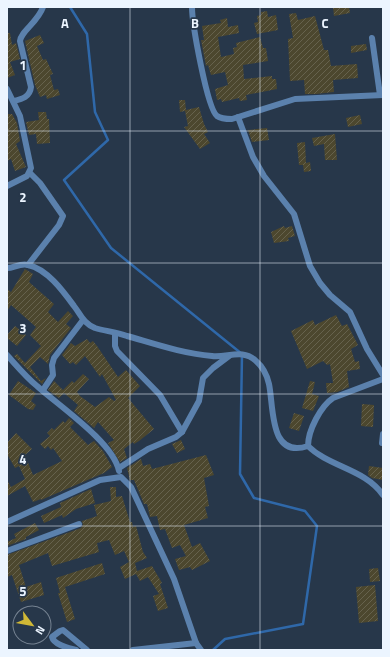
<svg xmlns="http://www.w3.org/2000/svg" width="390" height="657" font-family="'Titillium Web',sans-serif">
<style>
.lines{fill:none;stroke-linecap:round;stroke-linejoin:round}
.stream{stroke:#2f68a9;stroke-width:2.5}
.building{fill:url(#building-hatch)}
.street{stroke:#5b81ad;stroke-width:6}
.grid{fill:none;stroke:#ecf5ff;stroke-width:1;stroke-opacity:0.55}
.grid-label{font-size:13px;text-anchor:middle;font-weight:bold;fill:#ecf5ff;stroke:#27374a;stroke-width:3.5;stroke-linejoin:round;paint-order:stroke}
</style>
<defs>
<pattern id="building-hatch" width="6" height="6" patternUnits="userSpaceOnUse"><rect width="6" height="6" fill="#4c472e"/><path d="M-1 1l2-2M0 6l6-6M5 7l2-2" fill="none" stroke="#66624d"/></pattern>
</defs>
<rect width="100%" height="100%" fill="#27374a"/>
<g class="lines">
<polyline class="stream" points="70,7 87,34 95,112 108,140 64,180 111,248 242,354 240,474 254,498 305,511 317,526 303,624 225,639 213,650"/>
</g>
<g class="building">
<polygon points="333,7 349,7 350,13 334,16"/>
<polygon points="267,11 268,17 276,15 278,30 257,34 254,23 258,22 257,16 261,15 261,12"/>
<polygon points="296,13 298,20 315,16 324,50 328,50 331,66 357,64 358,78 333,80 334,92 316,94 305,94 304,80 290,81 288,39 293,38 289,14"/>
<polygon points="227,18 228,27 238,25 239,33 218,37 221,57 234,54 233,48 237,47 236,43 260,37 263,48 266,48 268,61 243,65 244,79 272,76 272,79 276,79 277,89 246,95 247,100 240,101 239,98 222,102 221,99 217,100 215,89 228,85 225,72 211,75 208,65 206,66 201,40 204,40 202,26 221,23 220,20"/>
<polygon points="7,33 10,33 12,45 16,43 20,59 10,62 15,75 7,78"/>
<polygon points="40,35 44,43 37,46 43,60 46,59 53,74 50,75 54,90 58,89 60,95 47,99 46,95 40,97 35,85 25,41"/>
<polygon points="366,44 367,50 351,53 351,46"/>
<polygon points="179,100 185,100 186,110 199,107 204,124 208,132 204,134 210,143 200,149 184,127 188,126 185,111 180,112"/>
<polygon points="38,112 46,112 47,119 49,119 50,143 37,144 36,134 29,135 26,122 39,120"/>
<polygon points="7,114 12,114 17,123 20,141 16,144 26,167 15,171 11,159 7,161"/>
<polygon points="360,115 362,124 348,127 346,118"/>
<polygon points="267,128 269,140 252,142 248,130"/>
<polygon points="335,134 337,160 325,160 324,144 314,146 312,138"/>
<polygon points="305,142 306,163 310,162 311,171 304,172 303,165 299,165 297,143"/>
<polygon points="284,226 285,228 292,226 295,236 288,238 289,241 274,243 271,232"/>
<polygon points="25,269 33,274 29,282 54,304 48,312 58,322 68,311 73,316 66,324 71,328 50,355 48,364 40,357 30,367 41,381 46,378 42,384 14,356 17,354 25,363 41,346 30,335 36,327 11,305 7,311 7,289 11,292"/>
<polygon points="336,315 342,326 347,324 358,345 351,349 355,362 359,361 360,369 347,371 349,387 337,392 327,393 326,383 333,383 330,364 327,365 323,361 307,369 291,331 313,320 315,325"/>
<polygon points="15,326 26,335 17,346 7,338 7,335"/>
<polygon points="87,339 90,343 93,341 97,346 118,377 126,370 140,386 128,398 154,429 139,441 134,444 133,442 124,449 127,458 120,462 108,443 114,440 98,422 94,428 74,411 78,405 64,393 59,398 48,390 54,381 63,390 72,381 74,383 83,374 89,379 77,392 80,396 95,407 109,397 114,401 116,400 102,374 100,377 85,356 76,365 73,362 70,364 62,355 71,343 75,346"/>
<polygon points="18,381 36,393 31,401 36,405 33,410 28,409 9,395"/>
<polygon points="310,381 315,382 312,394 319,396 313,411 302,408"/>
<polygon points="362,404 374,405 373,427 361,426"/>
<polygon points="294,413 304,416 299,431 289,428"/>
<polygon points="69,418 74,423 70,427 88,445 94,441 103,451 112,467 104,473 41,500 41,499 33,502 25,486 7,496 7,480 11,487 25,479 19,466 15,468 7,454 7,443 16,433 32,449 25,455 33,475 62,461 53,448 51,450 48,446 45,449 40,444 50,436 47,433 52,428 54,430 63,421 65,423"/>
<polygon points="181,440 185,449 177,453 172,444"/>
<polygon points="206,455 214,475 204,478 209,506 205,507 208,518 184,525 192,547 200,543 210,561 192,570 190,567 179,570 175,559 186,556 180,545 172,548 165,529 160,530 157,516 150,517 147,504 144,504 134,480 130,480 127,468 141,459 143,466 150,464 152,469"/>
<polygon points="369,466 383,468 383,480 372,478 368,475"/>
<polygon points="110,487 116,487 116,497 122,496 130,522 132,522 133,527 136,526 143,552 147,558 135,563 137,571 152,566 162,583 160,584 168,608 158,611 153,596 159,594 148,577 140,581 136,574 125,579 120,567 129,562 124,551 115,555 109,540 97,543 99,552 52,566 48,553 19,565 26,587 41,582 44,595 21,602 12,575 7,577 7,555 81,528 83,525 82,521 97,516 94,505 111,501"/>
<polygon points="91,489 95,503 76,509 63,518 62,515 44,523 41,516 61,507 60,503"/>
<polygon points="35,523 39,530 26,537 26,539 7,546 7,542 16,538 14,534"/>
<polygon points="102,563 105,574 65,587 75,619 67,622 58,593 60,593 56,578"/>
<polygon points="378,568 380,581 370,582 369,569"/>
<polygon points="375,585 378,621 359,623 356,587"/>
</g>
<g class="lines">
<g class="street">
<path d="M 192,7 C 192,23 207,108 217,116 C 221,119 227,119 232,119 L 295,99 L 383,95"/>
<polyline points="372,38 380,95"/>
<polyline points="7,89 20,116 31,168 27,176 7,186"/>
<path d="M 14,101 C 22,99 30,97 31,87 L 20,41 C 21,31 38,22 43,7"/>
<polyline points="238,117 253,157 264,176 294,214 310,266 320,283 330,295 350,312 367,349 383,375"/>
<polyline points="28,265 59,225 63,216 40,183 30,173"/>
<path d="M 7,268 C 14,268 20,263 28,265 C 47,269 63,291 74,306 C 81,315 83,323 95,328 C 105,331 116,332 127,336 C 155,344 184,354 212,356 C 227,358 243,348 256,361 C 263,367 267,375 269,384 C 274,408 269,459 308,446 C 308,430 321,406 333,398 L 383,379"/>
<polyline points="115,333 115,346 117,351 160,395 182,432"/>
<path d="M 7,355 C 17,366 26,377 37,386 C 59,406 113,442 119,471"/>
<polyline points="43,390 53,375 52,365 54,358 83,320"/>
<polyline points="382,443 383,434"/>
<path d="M 308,446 C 329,467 365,469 383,495"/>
<polyline points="119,468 148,449 176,437 182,432 199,401 203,378 213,368 229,356"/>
<polyline points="7,522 100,480 121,477 131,487 174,579 196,643 201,650"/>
<polyline points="7,551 79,524"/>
<path d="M 76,650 C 69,648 54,645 52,637 L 60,631 L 63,630 L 87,650"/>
<polyline points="133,650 196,643"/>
</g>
</g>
<path class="grid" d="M 130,7 L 130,650M 260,7 L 260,650M 7,131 L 383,131M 7,263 L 383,263M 7,394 L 383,394M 7,526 L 383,526"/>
<g class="grid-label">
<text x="65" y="28">A</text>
<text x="195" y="28">B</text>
<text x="325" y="28">C</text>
<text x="23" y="70">1</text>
<text x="23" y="202">2</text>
<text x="23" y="333">3</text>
<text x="23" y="464">4</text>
<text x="23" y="596">5</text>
</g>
<rect width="390" height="657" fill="none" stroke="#ecf5ff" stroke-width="16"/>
<g transform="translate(32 625) rotate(122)"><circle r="19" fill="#27374a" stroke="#768392"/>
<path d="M0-3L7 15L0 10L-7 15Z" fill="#d0b836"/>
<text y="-6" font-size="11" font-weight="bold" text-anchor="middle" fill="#ecf5ff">N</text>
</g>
</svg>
